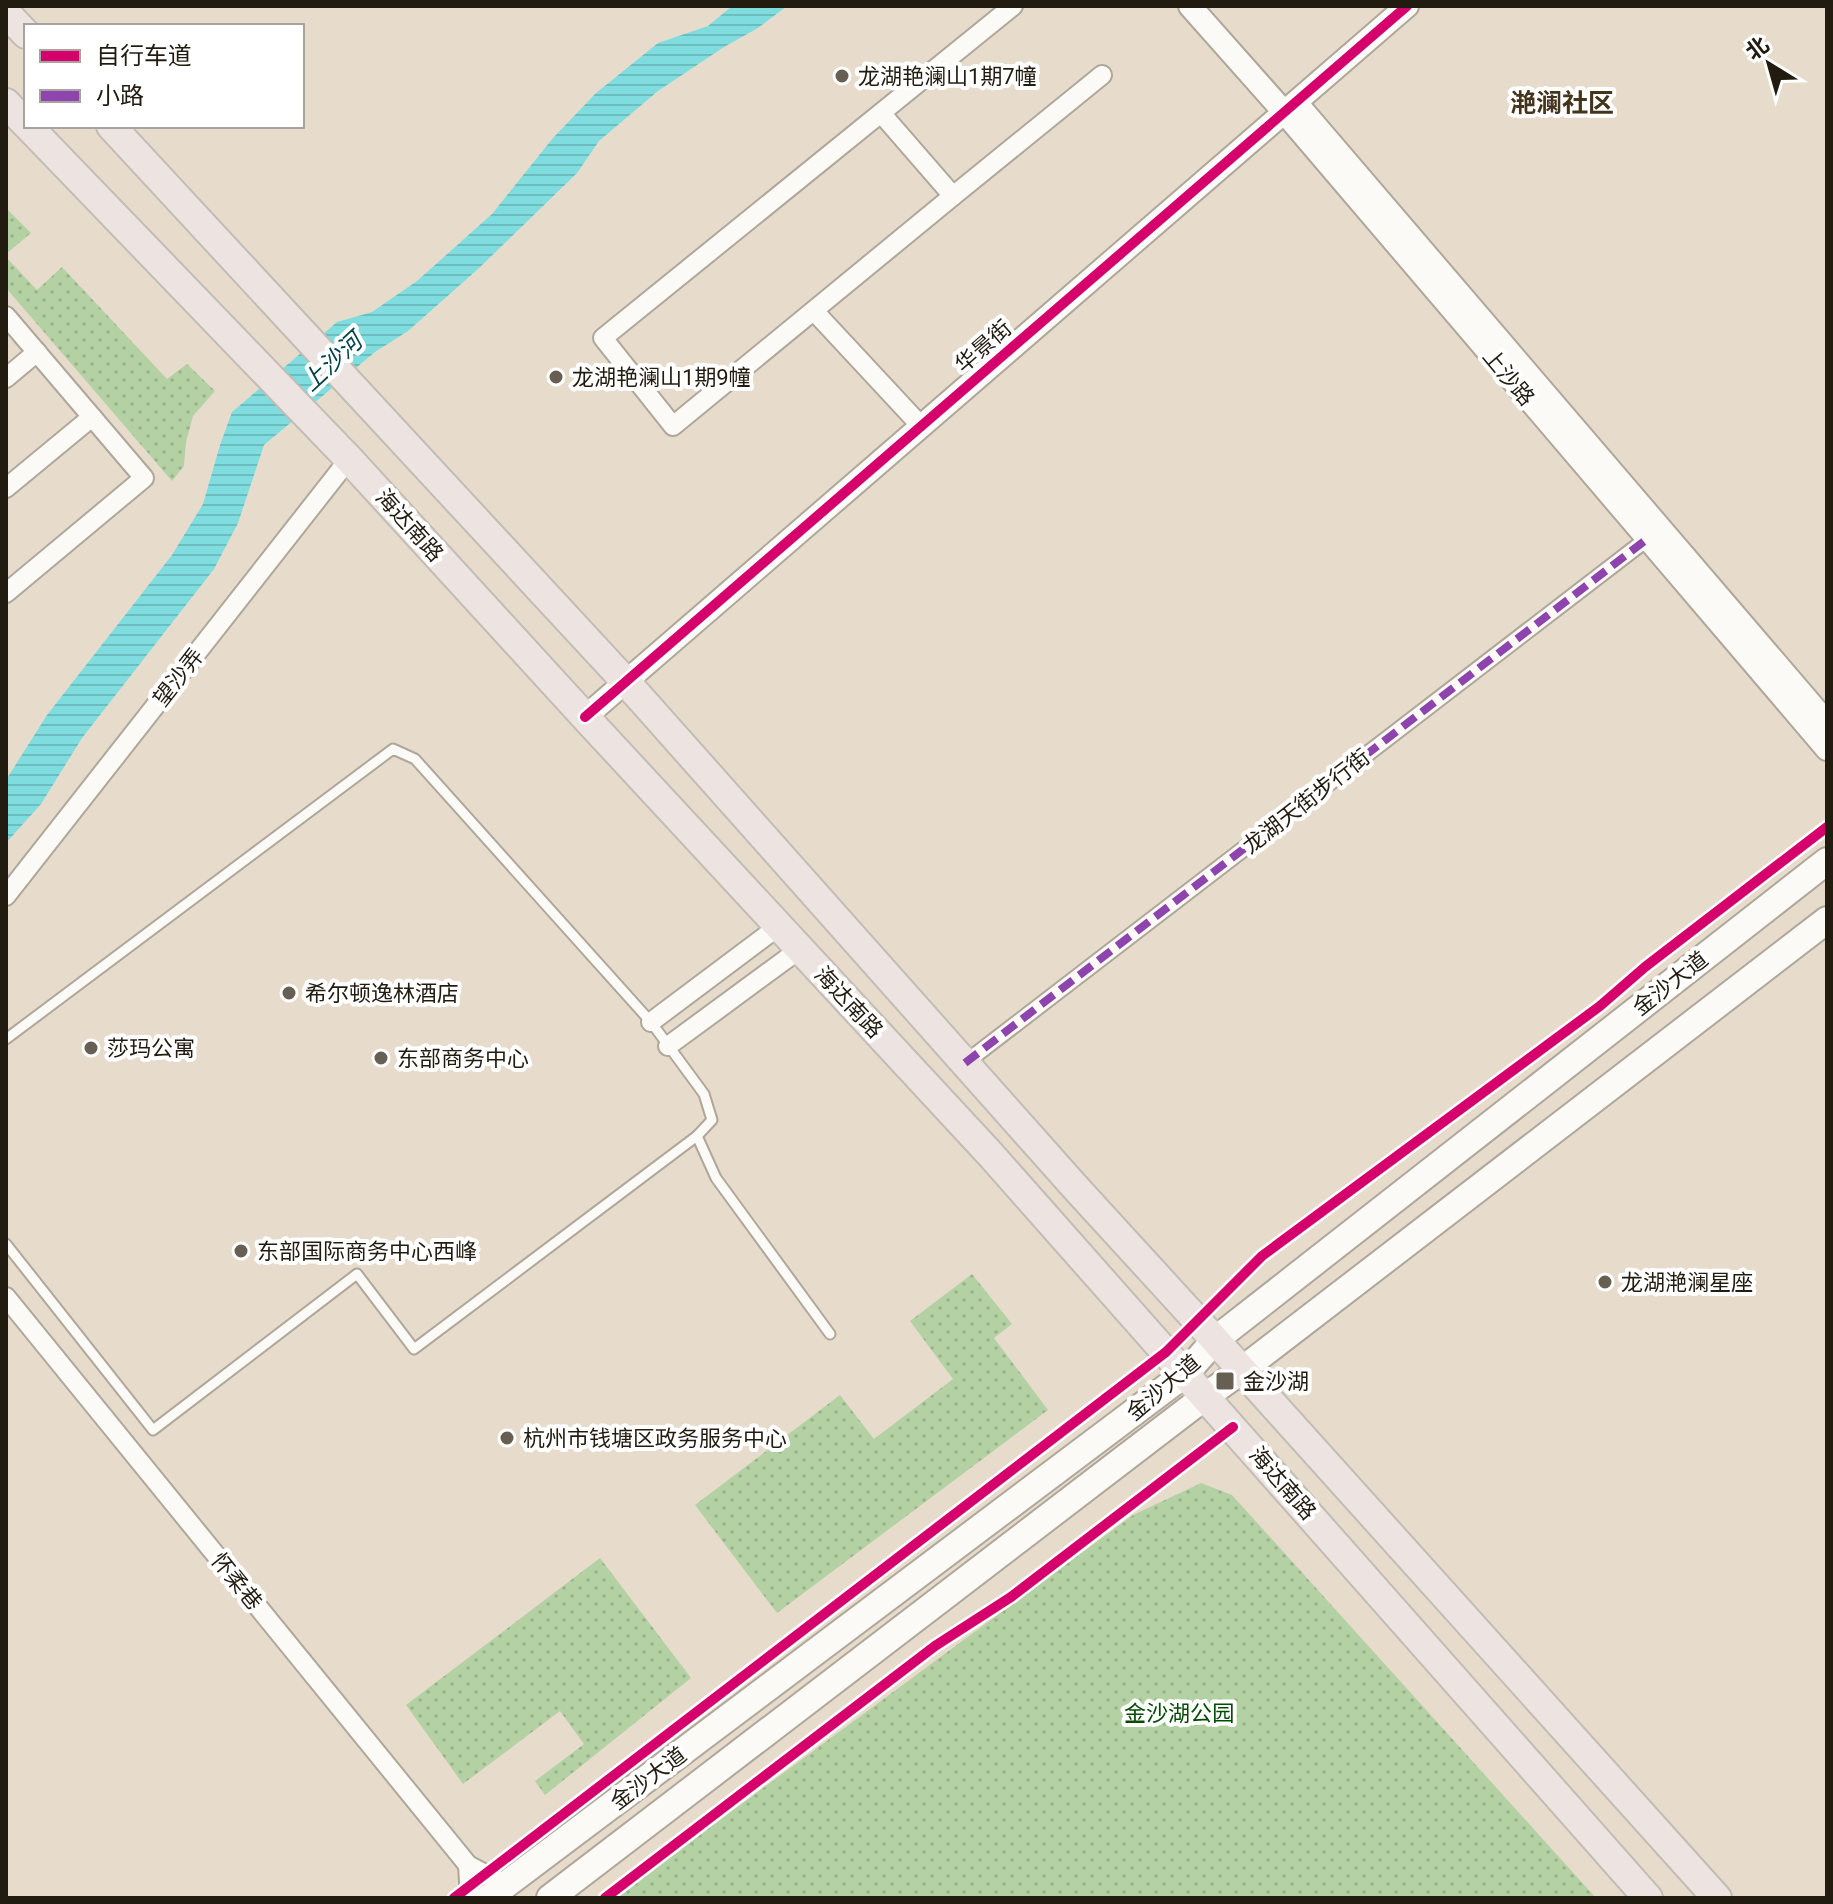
<svg xmlns="http://www.w3.org/2000/svg" width="1833" height="1904" font-family="Roboto,'Noto Sans SC',sans-serif">
<style>
.grass{fill:url(#grass-dots)}
.water{fill:url(#water-rules)}
.lines{fill:none;stroke-linecap:round;stroke-linejoin:round}
.service-casing{stroke:#afa79a;stroke-width:13}
.pedestrian-casing{stroke:#afa79a;stroke-width:18}
.minor-casing{stroke:#afa79a;stroke-width:22}
.tertiary-casing{stroke:#afa79a;stroke-width:26}
.secondary-casing{stroke:#afa79a;stroke-width:30}
.primary-casing{stroke:#c2bcb4;stroke-width:32}
.service{stroke:#fbfaf7;stroke-width:9}
.pedestrian{stroke:#fbfaf7;stroke-width:14}
.minor{stroke:#fbfaf7;stroke-width:18}
.tertiary{stroke:#fbfaf7;stroke-width:22}
.secondary{stroke:#fbfaf7;stroke-width:26}
.primary{stroke:#ede3e0;stroke-width:28}
.quiet{stroke:#8e44ad;stroke-width:8;stroke-dasharray:16 8;stroke-linecap:butt}
.cycleway-casing{stroke:#fff;stroke-width:15}
.cycleway{stroke:#d6006c;stroke-width:10}
.poi-dot{fill:#675f52;stroke:#fff;stroke-width:3}
.labels{text-anchor:middle;stroke-width:8;stroke-linejoin:round;paint-order:stroke}
.poi-label{font-size:22px;fill:#221b10;stroke:#fff;text-anchor:start}
.street-label{font-size:22px;fill:#221b10;stroke:#fff}
.park-label{font-size:22px;fill:#044c04;stroke:#fff}
.water-label{font-size:24px;font-style:italic;fill:#004348;stroke:#fff}
.quarter-label{font-size:26px;font-weight:bold;fill:#43341b;stroke:#fff}
</style>
<defs>
<pattern id="grass-dots" width="8" height="8" patternUnits="userSpaceOnUse" patternTransform="scale(2)"><rect width="8" height="8" fill="#b4d1a4"/><path d="M2 2h.1M6 6h.1" fill="none" stroke="#9ab38c" stroke-width="1.8" stroke-linecap="round"/></pattern>
<pattern id="water-rules" width="6" height="5" patternUnits="userSpaceOnUse" patternTransform="scale(2)"><rect width="6" height="5" fill="#7fdde0"/><path d="M0 2.5h6" fill="none" stroke="#6dbdbf"/></pattern>
</defs>
<rect width="100%" height="100%" fill="#e7dccc"/>
<g class="grass">
<polygon points="6,208 31,233 6,254"/>
<polygon points="6,257 37,290 62,267 167,379 187,364 215,391 193,416 186,442 184,466 172,481 6,288"/>
<polygon points="972,1274 1012,1324 994,1338 1048,1410 777,1613 695,1505 840,1395 874,1439 953,1379 910,1321"/>
<polygon points="1201,1483 1232,1495 1596,1898 614,1898 1133,1515"/>
<polygon points="600,1558 691,1678 545,1795 535,1781 584,1744 560,1711 463,1784 406,1705"/>
</g>
<polygon class="water" points="732,6 787,6 758,28 724,47 658,91 599,141 577,173 478,269 408,331 375,352 264,445 238,523 214,569 82,738 41,804 6,843 6,780 47,715 172,555 203,504 220,445 232,412 337,322 372,312 417,281 492,214 553,138 596,93 658,43 708,26"/>
<g class="lines">
<defs>
<g id="service">
<polyline points="6,1039 393,749 415,759 651,1022 704,1094 712,1120 697,1136 414,1349 357,1274 153,1430 6,1244"/>
<polyline points="697,1136 716,1178 830,1334"/>
</g>
<polyline id="pedestrian" points="965,1063 1647,539"/>
<g id="minor">
<polyline points="881,113 953,196 1102,75"/>
<polyline points="953,196 673,426 603,338 1013,6"/>
<polyline points="814,311 921,426"/>
<polyline points="6,316 144,478 6,593"/>
<polyline points="6,378 37,352"/>
<polyline points="6,488 92,417"/>
<polyline points="6,896 349,459"/>
<polyline points="651,1022 779,926"/>
<polyline points="668,1046 800,949"/>
<polyline points="6,1297 468,1865 506,1885"/>
<polyline points="468,1865 470,1898"/>
</g>
<g id="tertiary">
<polyline points="1190,6 1284,112 1827,749"/>
<polyline points="1297,104 1827,723"/>
<polyline points="585,717 1407,6"/>
</g>
<g id="secondary">
<polyline points="488,1898 1186,1373 1215,1340 1827,861"/>
<polyline points="550,1898 1206,1396 1242,1370 1827,920"/>
</g>
<g id="primary">
<polyline points="6,13 26,34"/>
<polyline points="6,103 26,124"/>
<polyline points="28,126 349,459 585,717 991,1155 1648,1898"/>
<polyline points="111,126 626,682 1075,1187 1215,1340 1717,1898"/>
</g>
</defs>
<use href="#service" class="service-casing"/>
<use href="#pedestrian" class="pedestrian-casing"/>
<use href="#minor" class="minor-casing"/>
<use href="#tertiary" class="tertiary-casing"/>
<use href="#secondary" class="secondary-casing"/>
<use href="#primary" class="primary-casing"/>
<use href="#service" class="service"/>
<use href="#pedestrian" class="pedestrian"/>
<use href="#minor" class="minor"/>
<use href="#tertiary" class="tertiary"/>
<use href="#secondary" class="secondary"/>
<use href="#primary" class="primary"/>
<polyline class="quiet" points="965,1063 1647,539"/>
<defs>
<g id="cycleway">
<polyline points="585,717 1407,6"/>
<polyline points="454,1898 1166,1352 1262,1256 1600,1006 1645,967 1827,827"/>
<polyline points="605,1898 935,1646 1011,1597 1233,1427"/>
</g>
</defs>
<use href="#cycleway" class="cycleway-casing"/>
<use href="#cycleway" class="cycleway"/>
</g>
<g class="poi-dot">
<circle cx="842" cy="76" r="8"/>
<circle cx="556" cy="377" r="8"/>
<circle cx="289" cy="993" r="8"/>
<circle cx="91" cy="1048" r="8"/>
<circle cx="381" cy="1058" r="8"/>
<circle cx="241" cy="1251" r="8"/>
<circle cx="1605" cy="1282" r="8"/>
<rect x="1215" y="1371" width="20" height="20" rx="4"/>
<circle cx="507" cy="1438" r="8"/>
</g>
<g class="labels">
<g class="poi-label">
<text x="858" y="84">龙湖艳澜山1期7幢</text>
<text x="572" y="385">龙湖艳澜山1期9幢</text>
<text x="305" y="1001">希尔顿逸林酒店</text>
<text x="107" y="1056">莎玛公寓</text>
<text x="397" y="1066">东部商务中心</text>
<text x="257" y="1259">东部国际商务中心西峰</text>
<text x="1621" y="1290">龙湖滟澜星座</text>
<text x="1243" y="1389">金沙湖</text>
<text x="523" y="1446">杭州市钱塘区政务服务中心</text>
</g>
<g class="street-label">
<text transform="translate(983 346) rotate(-41)" y="8">华景街</text>
<text transform="translate(1509 377) rotate(50)" y="8">上沙路</text>
<text transform="translate(410 525) rotate(48)" y="8">海达南路</text>
<text transform="translate(178 677) rotate(-52)" y="8">望沙弄</text>
<text transform="translate(1306 801) rotate(-38)" y="8">龙湖天街步行街</text>
<text transform="translate(1670 983) rotate(-38)" y="8">金沙大道</text>
<text transform="translate(849 1002) rotate(47)" y="8">海达南路</text>
<text transform="translate(1163 1387) rotate(-40)" y="8">金沙大道</text>
<text transform="translate(1283 1483) rotate(49)" y="8">海达南路</text>
<text transform="translate(237 1581) rotate(51)" y="8">怀柔巷</text>
<text transform="translate(648 1778) rotate(-37)" y="8">金沙大道</text>
</g>
<g class="park-label">
<text x="1179" y="1721">金沙湖公园</text>
</g>
<g class="water-label">
<text transform="translate(332 362) rotate(-43)" y="8">上沙河</text>
</g>
<g class="quarter-label">
<text x="1562" y="112">滟澜社区</text>
</g>
</g>
<rect width="1833" height="1904" fill="none" stroke="#221b10" stroke-width="16"/>
<rect x="24" y="24" width="280" height="104" fill="#ffffff" stroke="#a7a49f" stroke-width="2"/>
<rect x="40" y="50" width="40" height="12" fill="#d6006c" stroke="#a7a49f" stroke-width="2"/>
<text x="96" y="64" font-size="24" fill="#221b10">自行车道</text>
<rect x="40" y="90" width="40" height="12" fill="#8e44ad" stroke="#a7a49f" stroke-width="2"/>
<text x="96" y="104" font-size="24" fill="#221b10">小路</text>
<g transform="translate(1769 64) rotate(323)" stroke="#ffffff" stroke-width="6" paint-order="stroke">
<path d="M0-6L14 30L0 20L-14 30Z" fill="#221b10"/>
<text y="-12" font-size="22" font-weight="bold" text-anchor="middle" fill="#221b10">北</text>
</g>
</svg>
